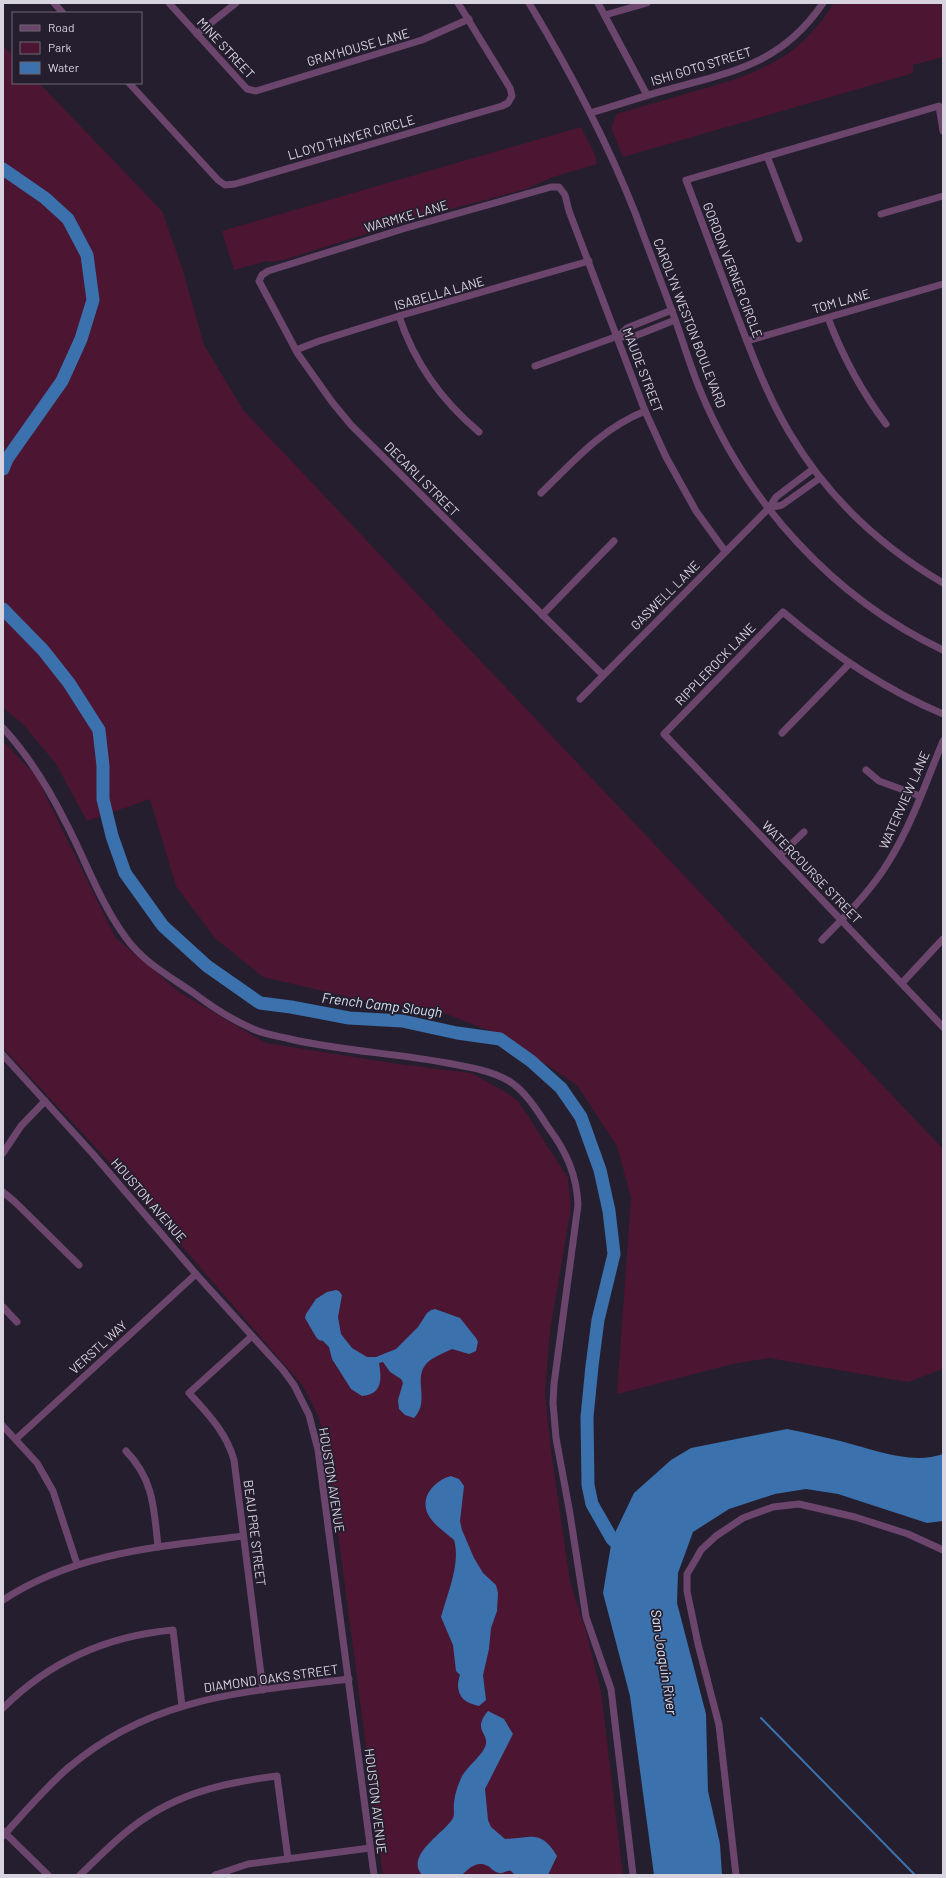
<svg xmlns="http://www.w3.org/2000/svg" width="946" height="1878" font-family="Barlow,sans-serif">
<style>
.green{fill:#4c1632}
.water{fill:#3b71ac}
.lines{fill:none;stroke-linecap:round;stroke-linejoin:round}
.stream{stroke:#3b71ac;stroke-width:2}
.river{stroke:#3b71ac;stroke-width:13}
.minor{stroke:#6b456b;stroke-width:7}
.labels{text-anchor:middle;stroke-width:3.5;stroke-linejoin:round;paint-order:stroke}
.street-label{font-size:13px;fill:#d7d3df;stroke:#251e2f}
.water-label{font-size:14px;font-style:italic;fill:#d6e5f5;stroke:#251e2f}
</style>
<rect width="100%" height="100%" fill="#251e2f"/>
<g class="green">
<path d="M 834,3 L 943,3 L 943,57 L 913,65 L 913,73 L 623,157 L 611,128 L 617,114 C 644,106 672,98 699,90 C 759,73 799,59 834,3 Z"/>
<polygon points="3,46 13,56 13,83 39,83 162,211 183,271 204,345 243,410 943,1149 943,1369 908,1382 769,1358 733,1364 617,1394 631,1198 617,1146 577,1085 503,1036 444,1013 375,1003 263,977 215,938 176,886 150,799 87,821 56,764 23,724 3,708"/>
<polygon points="581,127 595,155 597,164 553,177 526,189 403,222 287,259 271,262 266,261 234,270 222,231"/>
<polygon points="3,741 36,776 115,937 179,992 266,1043 398,1064 471,1073 502,1090 518,1101 568,1178 571,1208 550,1330 545,1394 551,1451 570,1582 587,1635 601,1692 623,1875 383,1875 327,1450 318,1415 303,1386 102,1154 3,1048"/>
</g>
<g class="water">
<path d="M 336,1290 L 339,1291 L 342,1295 L 338,1317 L 341,1334 L 352,1348 L 367,1357 L 376,1357 L 396,1349 L 418,1327 L 427,1313 L 431,1310 L 435,1309 L 460,1318 L 476,1338 L 478,1342 L 476,1351 L 469,1354 L 452,1349 C 444,1353 433,1357 427,1363 C 412,1378 431,1401 414,1418 L 405,1415 L 399,1409 L 398,1400 L 403,1383 L 401,1379 L 390,1372 L 383,1362 L 379,1363 C 382,1380 382,1394 362,1396 L 351,1389 L 332,1359 L 329,1347 L 323,1341 L 319,1340 L 316,1337 L 305,1318 L 306,1314 L 316,1299 L 327,1292 Z"/>
<path d="M 787,1429 C 807,1433 825,1437 844,1442 C 875,1450 912,1465 943,1454 L 943,1521 L 927,1523 L 838,1494 L 806,1489 L 775,1494 L 729,1509 L 693,1532 L 678,1573 L 677,1603 L 706,1714 L 708,1791 L 720,1844 L 722,1875 L 654,1875 L 630,1696 L 603,1593 L 612,1539 L 634,1493 L 671,1460 L 691,1448 Z"/>
<path d="M 451,1476 L 459,1479 L 464,1486 L 460,1521 L 462,1530 L 474,1558 L 483,1573 L 496,1585 L 498,1593 L 497,1611 L 491,1628 L 489,1649 L 483,1675 L 486,1700 L 479,1706 C 462,1703 454,1693 460,1675 L 456,1671 L 453,1645 L 441,1617 C 447,1594 461,1564 454,1540 C 446,1533 434,1525 429,1516 C 418,1498 435,1480 451,1476 Z"/>
<path d="M 488,1711 L 504,1719 L 513,1734 L 485,1789 L 488,1820 L 491,1827 L 505,1839 C 530,1839 540,1828 557,1856 L 548,1875 L 515,1875 L 511,1871 C 506,1870 504,1874 499,1873 C 494,1872 491,1868 488,1866 C 477,1860 469,1868 462,1875 L 422,1875 C 404,1855 446,1832 453,1818 C 455,1814 453,1807 454,1803 C 455,1793 458,1785 462,1776 C 468,1766 481,1756 485,1747 C 491,1733 471,1731 488,1711 Z"/>
</g>
<g class="lines">
<polyline class="stream" points="761,1718 915,1875"/>
<g class="river">
<polyline points="3,169 45,198 68,219 87,255 93,300 81,339 62,381 7,459 3,469"/>
<polyline points="3,609 43,650 69,683 99,730 103,766 103,799 112,836 125,873 163,926 207,966 260,1003 291,1007 349,1018 402,1021 457,1033 500,1039 531,1061 561,1088 581,1117 600,1170 609,1211 614,1254 598,1320 592,1366 587,1417 588,1485 592,1504 612,1539 625,1551"/>
</g>
<g class="minor">
<polyline points="54,3 63,13"/>
<polyline points="169,3 247,89 256,91 422,40 469,19"/>
<path d="M 529,3 C 570,71 607,141 636,215 C 649,251 663,286 676,322 C 684,345 691,368 700,390 C 746,502 833,598 943,650"/>
<polyline points="598,3 647,95"/>
<polyline points="605,15 647,3"/>
<polyline points="197,34 236,3"/>
<polyline points="129,83 218,180 225,185 235,184 502,106 508,103 512,96 510,88 458,3"/>
<path d="M 590,113 C 615,106 640,97 666,90 C 732,72 782,64 823,3"/>
<path d="M 943,131 L 939,106 L 686,180 C 702,223 719,267 735,310 C 751,352 766,393 789,432 C 826,495 880,546 943,583"/>
<polyline points="767,156 799,239"/>
<polyline points="881,214 943,196"/>
<path d="M 399,316 C 414,362 442,401 479,432"/>
<path d="M 828,318 C 843,357 861,391 886,424"/>
<polyline points="618,336 630,338 675,320"/>
<polyline points="747,341 943,284"/>
<polyline points="296,350 319,341 399,316 589,261"/>
<polyline points="535,366 618,336 627,328 672,310"/>
<path d="M 541,493 C 574,461 601,429 645,411"/>
<polyline points="769,508 782,505 820,478"/>
<polyline points="542,615 614,541"/>
<polyline points="603,675 351,425 332,402 298,354 259,281 262,275 268,271 406,228 551,187 559,187 565,195 569,211 645,411 666,457 696,511 725,551"/>
<polyline points="580,699 769,508 776,497 813,469"/>
<path d="M 943,714 C 884,689 832,654 783,612 L 664,734 L 943,1027"/>
<path d="M 3,728 C 29,756 49,789 66,823 C 86,861 100,903 126,938 C 144,963 171,977 195,994 C 212,1007 231,1019 251,1028 C 263,1034 277,1036 290,1039 C 341,1051 395,1053 447,1063 C 468,1067 490,1070 509,1081 C 526,1092 537,1110 548,1127 C 566,1151 577,1175 578,1205 L 554,1384 L 553,1403 L 556,1438 L 570,1514 L 586,1617 L 611,1689 L 633,1875"/>
<polyline points="782,733 849,664"/>
<polyline points="866,770 879,781 920,796"/>
<polyline points="780,855 804,832"/>
<path d="M 822,940 C 846,915 871,891 889,861 C 912,824 926,782 943,741"/>
<polyline points="902,983 943,939"/>
<polyline points="3,1055 93,1154 196,1274 283,1370 294,1385 309,1415 318,1450 374,1875"/>
<polyline points="3,1153 21,1126 45,1101"/>
<polyline points="3,1192 15,1202 79,1265"/>
<polyline points="3,1307 17,1322"/>
<path d="M 252,1336 L 189,1393 C 208,1414 226,1432 234,1460 L 263,1690"/>
<polyline points="3,1426 37,1463 53,1491 77,1564"/>
<polyline points="16,1439 196,1274"/>
<path d="M 126,1451 C 154,1480 154,1509 158,1547"/>
<path d="M 3,1600 C 77,1552 158,1547 243,1536"/>
<path d="M 3,1708 C 50,1661 107,1636 173,1630 L 182,1706"/>
<polyline points="3,1831 48,1875"/>
<path d="M 3,1836 C 24,1813 44,1789 68,1768 C 152,1696 244,1692 349,1679"/>
<path d="M 80,1875 C 95,1861 109,1846 125,1833 C 170,1795 220,1783 277,1776 L 288,1859"/>
<polyline points="215,1875 248,1864 370,1848"/>
<polyline points="736,1875 719,1725 698,1644 687,1591 687,1574 696,1559 701,1550 716,1536 743,1518 773,1507 799,1504 855,1517 908,1534 943,1550"/>
</g>
</g>
<g class="labels">
<g class="street-label">
<text transform="translate(358 47) rotate(-16)" y="5">GRAYHOUSE LANE</text>
<text transform="translate(226 48) rotate(47)" y="5">MINE STREET</text>
<text transform="translate(701 66) rotate(-17)" y="5">ISHI GOTO STREET</text>
<text transform="translate(351 137) rotate(-16)" y="5">LLOYD THAYER CIRCLE</text>
<text transform="translate(406 216) rotate(-16)" y="5">WARMKE LANE</text>
<text transform="translate(733 270) rotate(69)" y="5">GORDON VERNER CIRCLE</text>
<text transform="translate(439 293) rotate(-16)" y="5">ISABELLA LANE</text>
<text transform="translate(841 301) rotate(-16)" y="5">TOM LANE</text>
<text transform="translate(690 323) rotate(69)" y="5">CAROLYN WESTON BOULEVARD</text>
<text transform="translate(643 370) rotate(69)" y="5">MAUDE STREET</text>
<text transform="translate(422 479) rotate(45)" y="5">DECARLI STREET</text>
<text transform="translate(665 595) rotate(-45)" y="5">GASWELL LANE</text>
<text transform="translate(715 664) rotate(-46)" y="5">RIPPLEROCK LANE</text>
<text transform="translate(904 800) rotate(-66)" y="5">WATERVIEW LANE</text>
<text transform="translate(812 872) rotate(46)" y="5">WATERCOURSE STREET</text>
<text transform="translate(149 1200) rotate(49)" y="5">HOUSTON AVENUE</text>
<text transform="translate(98 1347) rotate(-42)" y="5">VERSTL WAY</text>
<text transform="translate(332 1480) rotate(81)" y="5">HOUSTON AVENUE</text>
<text transform="translate(255 1533) rotate(83)" y="5">BEAU PRE STREET</text>
<text transform="translate(271 1678) rotate(-8)" y="5">DIAMOND OAKS STREET</text>
<text transform="translate(376 1801) rotate(83)" y="5">HOUSTON AVENUE</text>
</g>
<g class="water-label">
<text transform="translate(382 1005) rotate(7)" y="5">French Camp Slough</text>
<text transform="translate(664 1662) rotate(81)" y="5">San Joaquin River</text>
</g>
</g>
<rect width="946" height="1878" fill="none" stroke="#d7d3df" stroke-width="8"/>
<rect x="12" y="12" width="130" height="72" fill="#251e2f" stroke="#6c6675"/>
<rect x="20" y="25" width="20" height="6" fill="#6b456b" stroke="#6c6675"/>
<text x="48" y="32" font-size="12" fill="#d7d3df">Road</text>
<rect x="20" y="42" width="20" height="12" fill="#4c1632" stroke="#6c6675"/>
<text x="48" y="52" font-size="12" fill="#d7d3df">Park</text>
<rect x="20" y="62" width="20" height="12" fill="#3b71ac" stroke="#6c6675"/>
<text x="48" y="72" font-size="12" fill="#d7d3df">Water</text>
</svg>
